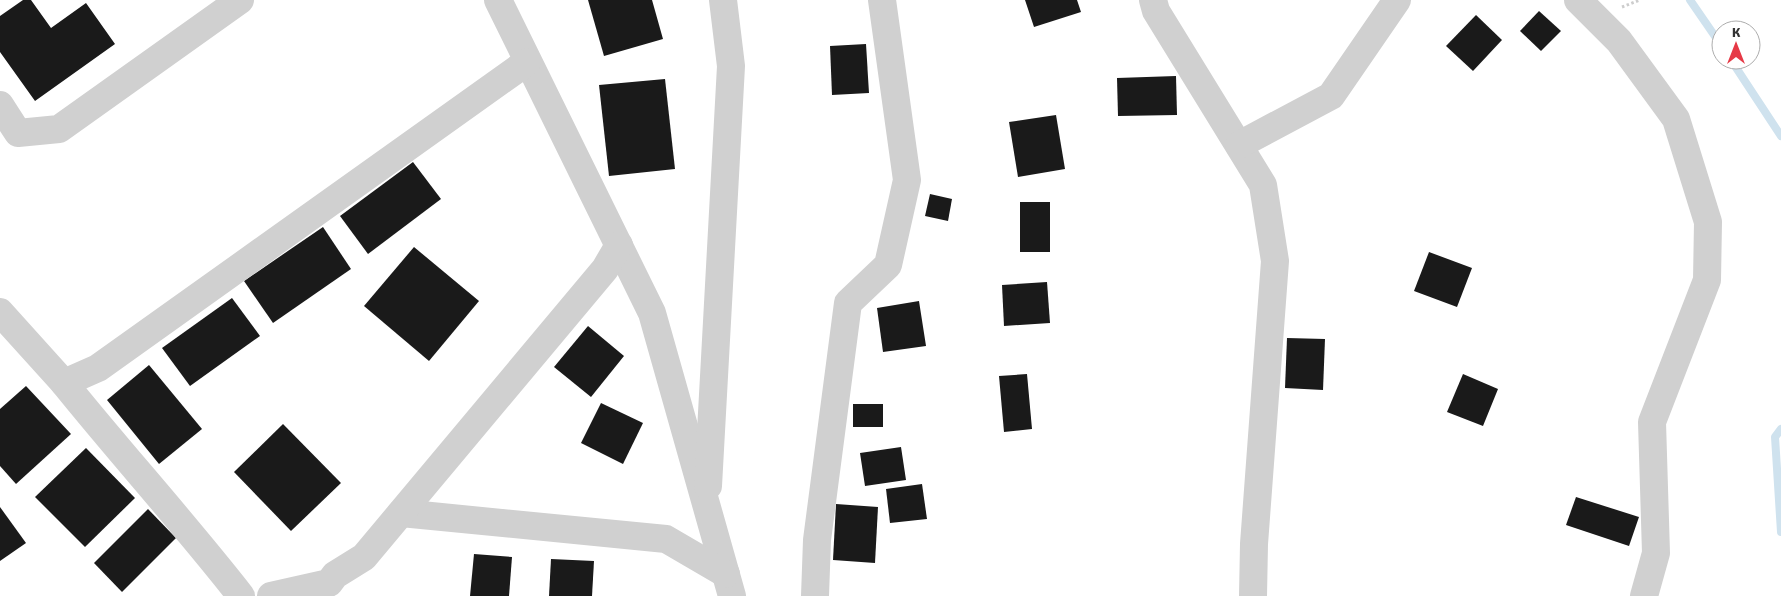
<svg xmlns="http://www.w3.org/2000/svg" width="1781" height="596" font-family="Signika,sans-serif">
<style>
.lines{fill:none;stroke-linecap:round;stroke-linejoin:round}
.stream{stroke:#cfe2ee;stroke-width:8}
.building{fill:#1a1a1a}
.path{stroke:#cdcdcd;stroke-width:3;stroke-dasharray:2.5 2.5;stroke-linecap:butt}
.minor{stroke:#d0d0d0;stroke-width:28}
</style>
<rect width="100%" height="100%" fill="#fff"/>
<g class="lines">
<g class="stream">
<polyline points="1690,0 1721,45"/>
<polyline points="1731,60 1781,136"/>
<polyline points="1781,429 1775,437 1781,532"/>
</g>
</g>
<g class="building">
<polygon points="23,0 31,0 51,28 86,3 115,44 35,101 0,52 0,16"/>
<polygon points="588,0 652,0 663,39 604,56"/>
<polygon points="1025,0 1077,0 1081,12 1034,27"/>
<polygon points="1539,11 1561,31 1541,51 1520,31"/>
<polygon points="1476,15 1502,40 1473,71 1446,46"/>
<polygon points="866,44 869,93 832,95 830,46"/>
<polygon points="1176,76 1177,115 1118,116 1117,78"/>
<polygon points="665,79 675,169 609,176 599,85"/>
<polygon points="1056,115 1065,169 1018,177 1009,122"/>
<polygon points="413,162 441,199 368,254 340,216"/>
<polygon points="930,194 952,199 948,221 925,216"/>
<rect x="1020" y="202" width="30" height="50"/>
<polygon points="323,227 351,269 273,323 244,281"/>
<polygon points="414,247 479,301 429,361 364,306"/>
<polygon points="1429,252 1472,268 1457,307 1414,291"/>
<polygon points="1047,282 1050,323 1004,326 1002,285"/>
<polygon points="232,298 260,336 190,386 162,348"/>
<polygon points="919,301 926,346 883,352 877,308"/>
<polygon points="588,326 624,356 591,397 554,367"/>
<polygon points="1287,338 1325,339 1323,390 1285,388"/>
<polygon points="149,365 202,429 159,464 107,400"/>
<polygon points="1027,374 1032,429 1004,432 999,376"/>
<polygon points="1463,374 1498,389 1483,426 1447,412"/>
<polygon points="26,386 71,434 16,484 0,466 0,409"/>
<polygon points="601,403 643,423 623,464 581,443"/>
<rect x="853" y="404" width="30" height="23"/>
<polygon points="283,424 341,483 291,531 234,472"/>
<polygon points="901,447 906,480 865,486 860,453"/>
<polygon points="86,448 135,498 85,547 35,497"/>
<polygon points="922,484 927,519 890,523 886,489"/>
<polygon points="1576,497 1639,517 1629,546 1566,525"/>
<polygon points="836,504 878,507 875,563 833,560"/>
<polygon points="0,507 26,543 0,561"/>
<polygon points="148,509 176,538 122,592 94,563"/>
<polygon points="474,554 512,557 509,596 470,596"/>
<polygon points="551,559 594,561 592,596 549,596"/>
</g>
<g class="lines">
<polyline class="path" points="1622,7 1640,0"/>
<g class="minor">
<polyline points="498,0 652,313 732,596"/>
<polyline points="1153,0 1156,11 1263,185 1275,261 1254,544 1253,596"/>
<polyline points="1578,0 1619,41 1676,119 1708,222 1707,280 1652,422 1656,553 1644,596"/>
<polyline points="0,105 18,133 59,129 240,0"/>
<polyline points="1239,145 1331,96 1397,0"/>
<polyline points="0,312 64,383"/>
<polyline points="708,486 731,66 723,0"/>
<polyline points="401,513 666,539 726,574"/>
<path d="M 241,596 C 184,523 122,455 64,383 L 98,368 L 527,62"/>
<polyline points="271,596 329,583 335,575 364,557 605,269 619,245"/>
<polyline points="815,596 817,540 848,303 888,265 907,180 882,0"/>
</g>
</g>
<g transform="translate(1736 45)"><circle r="24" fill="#ffffff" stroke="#adadad"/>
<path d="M0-4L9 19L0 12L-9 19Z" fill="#e63946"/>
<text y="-8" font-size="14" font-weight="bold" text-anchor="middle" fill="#333333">K</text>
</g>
</svg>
